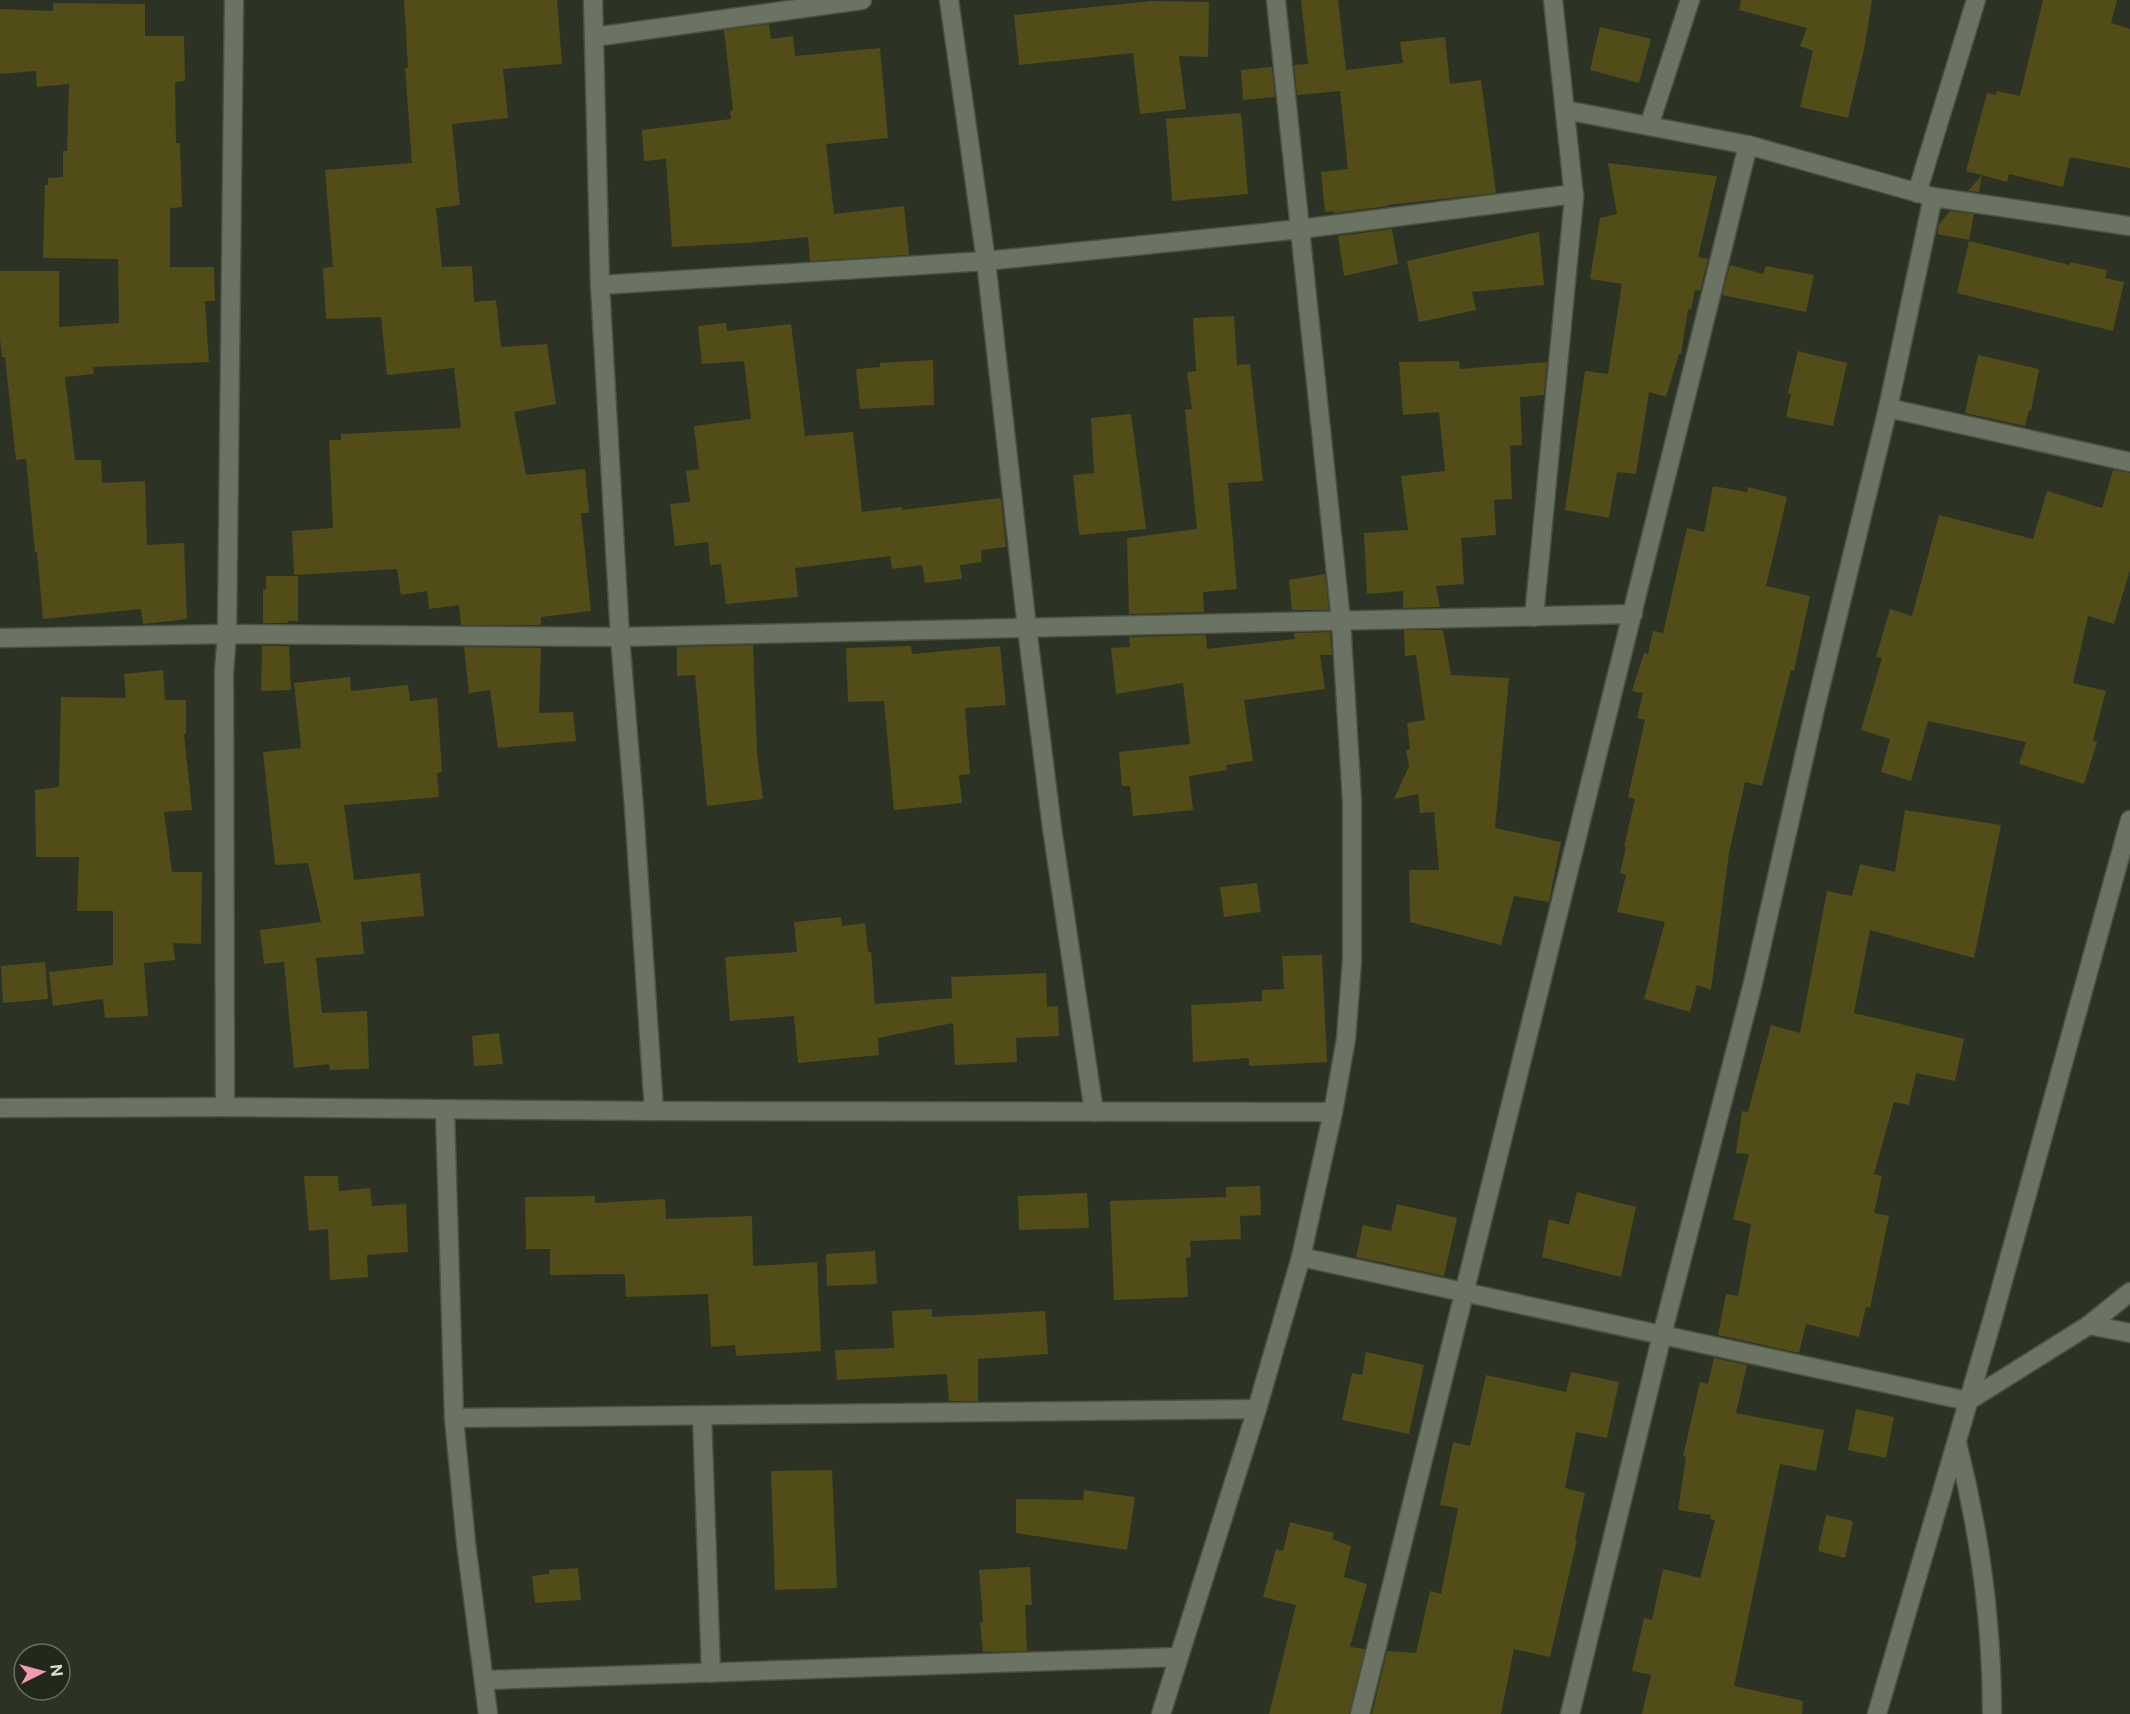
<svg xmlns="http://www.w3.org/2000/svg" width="2130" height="1714" font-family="'Public Sans',sans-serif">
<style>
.building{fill:#524c18}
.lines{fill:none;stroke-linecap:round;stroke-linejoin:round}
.street-casing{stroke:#4b5144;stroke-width:21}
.secondary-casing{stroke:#4b5144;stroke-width:21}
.street{stroke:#6b7363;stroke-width:18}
.secondary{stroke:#6b7363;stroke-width:18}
</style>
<rect width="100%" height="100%" fill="#2c3325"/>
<g class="building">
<polygon points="404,0 557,0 562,64 503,69 508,118 452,124 460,205 436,208 442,267 472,266 474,302 496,300 501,347 547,344 556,404 514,412 526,475 585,469 589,513 581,513 591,611 541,617 541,625 461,625 459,605 429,609 427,591 401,595 397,569 294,575 292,531 333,528 329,440 341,440 341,434 461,428 454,368 387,375 381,317 326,319 323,268 333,267 325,170 412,163 405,68 408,68"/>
<polygon points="1301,0 1338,0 1346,70 1403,63 1400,42 1445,37 1450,84 1481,80 1496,193 1388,205 1388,206 1334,213 1333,211 1325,212 1321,172 1348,169 1340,91 1297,95 1294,65 1308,64"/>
<polygon points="1741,0 1872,0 1865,45 1848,118 1800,107 1813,51 1800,46 1807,28 1739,10"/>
<polygon points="2043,0 2117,0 2111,23 2130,29 2130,168 2070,157 2063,187 2009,174 2007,182 1982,175 1979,192 1968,191 1982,175 1966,171 1987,93 1996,95 1997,91 2020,96"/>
<polygon points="1152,1 1209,2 1208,57 1179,56 1186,109 1140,114 1133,53 1019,65 1014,15"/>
<polygon points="53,3 145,4 145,36 184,36 185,81 175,82 176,143 180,143 182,207 170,208 170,267 214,267 215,301 205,301 209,362 93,367 94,374 65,377 75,460 101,460 102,483 145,481 147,545 184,543 187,619 143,624 141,609 43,619 37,552 35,552 26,459 16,460 5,357 2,357 0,339 0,271 59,271 59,327 119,323 118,259 43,258 45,185 48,185 48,178 63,177 63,151 67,151 69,84 37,87 36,71 0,74 0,9 53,11"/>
<polygon points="769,24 771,39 793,36 795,56 880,48 888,138 826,144 834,214 904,206 909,255 810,261 808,237 747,243 672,247 666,159 644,161 642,130 731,119 730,111 733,110 724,30"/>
<polygon points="1600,27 1651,39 1639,83 1590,70"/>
<polygon points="1272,67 1275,97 1243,100 1241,70"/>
<polygon points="1241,113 1248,194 1172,201 1166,119"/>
<polygon points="1608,163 1717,176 1698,257 1708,259 1700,291 1695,290 1691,310 1688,309 1681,354 1679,354 1666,397 1649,392 1636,474 1617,472 1609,518 1565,510 1585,371 1608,374 1622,284 1590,279 1600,218 1617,214"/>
<polygon points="1950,211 1974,214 1969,240 1937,234 1939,224"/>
<polygon points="1392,229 1398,264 1344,276 1338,236"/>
<polygon points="1539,232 1544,285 1472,292 1476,310 1419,322 1407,261"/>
<polygon points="1969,241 2070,265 2070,262 2107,270 2105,278 2124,282 2113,331 1957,293"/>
<polygon points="1730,265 1763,274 1766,266 1814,275 1806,312 1722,295"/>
<polygon points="1234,316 1237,365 1250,364 1263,481 1228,483 1237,589 1203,592 1204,612 1129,614 1127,538 1197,529 1185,410 1192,409 1187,372 1196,371 1193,318"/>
<polygon points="726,323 727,331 791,324 805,436 853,432 862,512 902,507 902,510 1001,498 1006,547 981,550 982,562 960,565 962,579 925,583 922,565 892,569 890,556 795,568 798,597 726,604 721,564 710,565 708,542 675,546 670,504 690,502 686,471 699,469 694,426 751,419 744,361 702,364 698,326"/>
<polygon points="1798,351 1847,363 1833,426 1786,417 1791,394 1788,393"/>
<polygon points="1978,355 2039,369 2031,411 2029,410 2025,426 1965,413"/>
<polygon points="933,360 934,405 860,409 856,369 880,367 880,363"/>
<polygon points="1459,361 1460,369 1547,362 1544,395 1520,397 1522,445 1510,446 1512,499 1494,500 1496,535 1461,538 1464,584 1436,586 1440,607 1403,608 1403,591 1367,594 1364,533 1408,530 1401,476 1445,471 1439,412 1403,415 1399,362"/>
<polygon points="1131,414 1146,529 1079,535 1073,475 1094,473 1091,418"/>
<polygon points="2113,470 2130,473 2130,570 2114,624 2088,616 2073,683 2106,691 2093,740 2097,742 2084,784 2019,764 2026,742 1928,721 1911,781 1881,772 1890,739 1861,730 1882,658 1876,657 1890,609 1912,616 1939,515 2033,539 2047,491 2102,508"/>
<polygon points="1713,486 1747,492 1748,487 1787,497 1766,586 1810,596 1794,671 1791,670 1762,786 1745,782 1729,853 1711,990 1697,985 1690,1012 1644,999 1665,922 1617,912 1626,875 1620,873 1626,847 1624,847 1635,799 1628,797 1645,720 1637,718 1643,693 1632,691 1644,653 1648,654 1653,631 1663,633 1687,528 1704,532"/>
<polygon points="1325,574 1329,610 1292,610 1289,580"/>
<polygon points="266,576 298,576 298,621 288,621 288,623 263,623 263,589 266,589"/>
<polygon points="1404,630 1443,630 1451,675 1509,678 1495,828 1561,842 1549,902 1514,896 1501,945 1410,922 1409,870 1439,870 1434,812 1420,813 1418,794 1394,799 1409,766 1406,750 1410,749 1407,723 1425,720 1416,655 1405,656"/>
<polygon points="1330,632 1332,655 1320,655 1325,689 1244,700 1253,761 1226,765 1227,770 1189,776 1193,810 1133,816 1130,786 1122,786 1119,752 1190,744 1183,683 1116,694 1111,648 1130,647 1129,637 1206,635 1207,649 1295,639 1294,633"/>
<polygon points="753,645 757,753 763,799 707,806 695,675 677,676 677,647"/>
<polygon points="262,646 289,646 291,690 261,691"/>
<polygon points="911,646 912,654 1000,646 1006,705 965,708 970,774 959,775 962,803 894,810 884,701 848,702 846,648"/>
<polygon points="464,647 541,648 539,713 573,712 576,741 498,748 490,690 469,693"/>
<polygon points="163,670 165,700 186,700 186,734 184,734 192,810 164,812 172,872 202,872 201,944 173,943 175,960 144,963 148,1016 105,1018 103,999 53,1006 49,972 113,965 113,911 77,911 79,857 36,857 35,790 59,787 61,697 126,698 124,674"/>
<polygon points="350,677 351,691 408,685 410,701 437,698 442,772 437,773 439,797 344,805 354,880 420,873 424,916 361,922 364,954 316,958 322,1013 367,1011 369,1069 330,1070 329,1064 294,1068 284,962 264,964 260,930 321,922 308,863 275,865 263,752 301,748 294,683"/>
<polygon points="1905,810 2001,825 1974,958 1870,930 1854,1013 1964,1039 1955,1081 1916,1073 1909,1105 1894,1102 1874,1174 1882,1176 1874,1213 1889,1216 1870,1308 1866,1307 1859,1337 1806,1324 1799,1353 1718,1335 1726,1294 1738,1296 1751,1224 1733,1219 1749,1154 1736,1153 1742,1111 1748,1112 1771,1025 1800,1033 1827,891 1852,896 1860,864 1895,872"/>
<polygon points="1257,883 1261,912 1224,917 1220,887"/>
<polygon points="841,917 842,926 865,923 868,952 871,952 875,1004 952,998 951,977 1046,973 1047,1007 1058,1006 1059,1036 1016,1038 1017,1062 955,1065 953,1023 878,1038 879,1055 798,1063 794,1016 730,1021 725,957 797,952 794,922"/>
<polygon points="1322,955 1327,1062 1249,1066 1249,1058 1193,1062 1191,1005 1262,1001 1262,990 1284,989 1282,956"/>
<polygon points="45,962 48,999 3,1003 1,966"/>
<polygon points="499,1033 503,1064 474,1066 472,1036"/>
<polygon points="304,1176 338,1176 339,1191 370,1188 372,1206 406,1204 408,1252 367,1255 368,1277 330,1280 328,1229 309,1231"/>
<polygon points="1260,1186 1261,1215 1240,1216 1241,1239 1190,1241 1191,1257 1186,1258 1188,1297 1114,1300 1110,1201 1226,1197 1226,1187"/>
<polygon points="1577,1192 1636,1207 1621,1277 1542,1257 1549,1219 1569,1225"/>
<polygon points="1087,1193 1089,1228 1019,1230 1018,1196"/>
<polygon points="595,1196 595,1203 665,1199 666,1219 752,1216 753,1266 817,1262 821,1351 736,1356 735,1345 711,1347 708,1294 626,1297 625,1275 623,1274 550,1275 550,1249 526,1249 525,1197"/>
<polygon points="1397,1204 1457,1218 1444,1276 1356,1257 1363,1225 1391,1231"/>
<polygon points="875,1251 877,1284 827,1286 826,1254"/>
<polygon points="932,1309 932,1317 1045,1311 1048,1354 978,1359 978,1401 949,1401 947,1374 837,1380 835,1350 894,1348 892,1311"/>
<polygon points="1366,1352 1424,1365 1409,1434 1342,1420 1352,1373 1362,1375"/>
<polygon points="1714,1358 1747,1365 1736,1413 1824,1430 1816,1471 1780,1464 1734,1686 1803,1701 1802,1714 1642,1714 1651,1675 1632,1671 1644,1618 1652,1620 1663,1569 1700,1578 1715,1520 1710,1519 1711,1515 1678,1510 1686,1457 1683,1456 1700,1382 1708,1384"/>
<polygon points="1571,1372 1619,1382 1607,1438 1576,1432 1565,1488 1585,1493 1575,1540 1577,1540 1550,1657 1514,1649 1501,1714 1372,1714 1387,1651 1416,1653 1430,1591 1441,1594 1458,1508 1440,1505 1453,1442 1470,1446 1486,1375 1566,1392"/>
<polygon points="1856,1409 1894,1417 1886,1458 1848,1450"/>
<polygon points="832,1470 837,1588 775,1590 771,1471"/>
<polygon points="1084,1490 1135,1497 1127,1550 1016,1533 1016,1499 1083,1500"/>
<polygon points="1826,1515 1853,1521 1845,1558 1818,1551"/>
<polygon points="1290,1522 1334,1533 1332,1539 1351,1546 1344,1577 1367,1584 1350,1647 1365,1649 1349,1714 1269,1714 1296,1605 1263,1597 1276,1549 1283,1551"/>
<polygon points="1030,1567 1032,1605 1025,1605 1027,1651 983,1652 980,1623 983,1622 979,1570"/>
<polygon points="578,1568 581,1600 535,1603 532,1576 549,1574 549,1570"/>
</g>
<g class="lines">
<defs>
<g id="street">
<polyline points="949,0 986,261 1027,628 1052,828 1094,1112"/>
<polyline points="594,37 862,0"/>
<polyline points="1565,110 1748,145 1933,197 2130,226"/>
<polyline points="1649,126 1690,0"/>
<polyline points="1917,193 1976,0"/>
<polyline points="600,285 986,261 1301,229 1574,194"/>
<polyline points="1888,408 2130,462"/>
<polyline points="1534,617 1574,197 1553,0"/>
<polyline points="0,638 227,634 620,637 1633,614"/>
<polyline points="225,1107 224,672 227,634 234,0"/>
<polyline points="445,1110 454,1418 466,1543 488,1714"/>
<polyline points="654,1111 1333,1112"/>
<polyline points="1301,1257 1968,1401 2089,1325 2130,1292"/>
<polyline points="2089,1325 2130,1333"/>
<polyline points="702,1415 711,1673"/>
<polyline points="454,1418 1257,1409"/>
<path d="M 1957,1443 C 1980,1533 1992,1621 1992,1714"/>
<polyline points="484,1680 1177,1657"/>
<polyline points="1161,1714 1257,1409 1301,1257 1333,1112 1346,1039 1352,961 1352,801 1341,621 1276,0"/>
<polyline points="1360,1714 1748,145"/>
<polyline points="1570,1714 1662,1335 1753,983 1815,709 1888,408 1933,197"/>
<polyline points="1877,1714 1993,1317 2130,820"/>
</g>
<polyline id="secondary" points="0,1108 225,1107 654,1111 634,808 620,637 600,285 593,0"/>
</defs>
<use href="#street" class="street-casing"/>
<use href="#secondary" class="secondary-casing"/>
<use href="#street" class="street"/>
<use href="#secondary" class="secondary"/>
</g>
<g transform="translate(42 1672) rotate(84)"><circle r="28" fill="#22291b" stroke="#6a7164" stroke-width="1.5"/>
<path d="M0-4.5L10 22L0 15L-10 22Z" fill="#f19ab1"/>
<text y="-9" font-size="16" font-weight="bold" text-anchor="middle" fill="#d7dcd2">N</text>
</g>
</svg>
